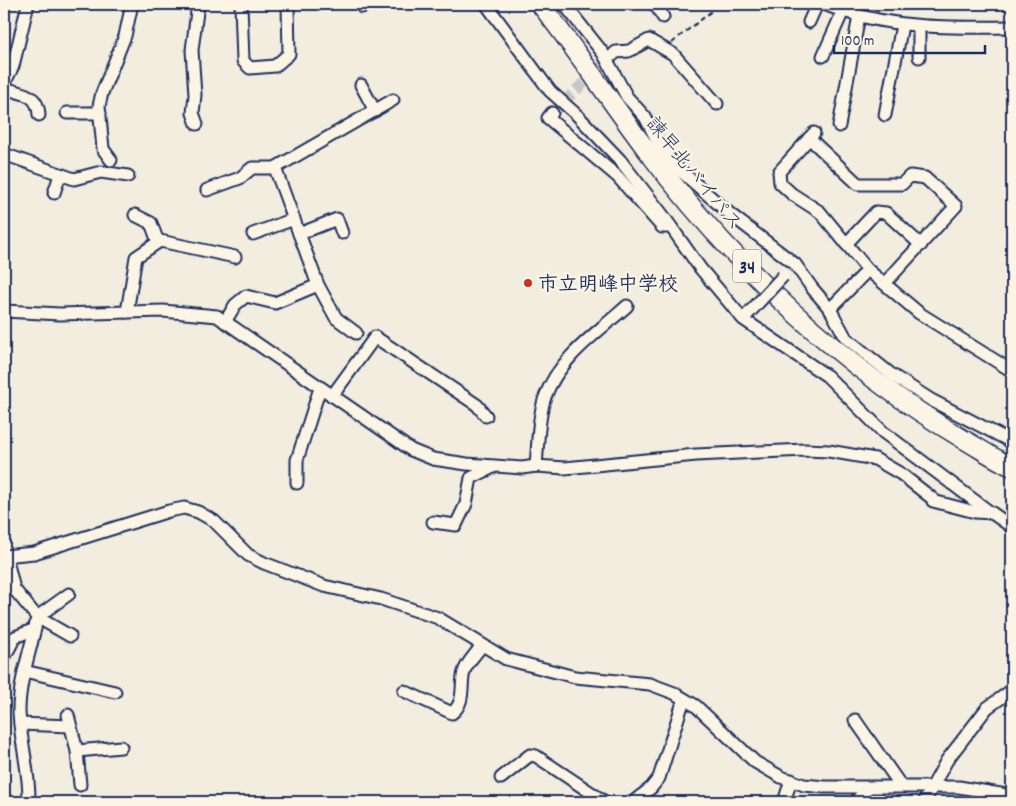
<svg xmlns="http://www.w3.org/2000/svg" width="1016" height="806" font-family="Dekko,'Klee One',sans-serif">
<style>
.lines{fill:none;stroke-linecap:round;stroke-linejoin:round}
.minor-tunnel{stroke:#c8c7c6;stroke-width:11;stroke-dasharray:11 5.5;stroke-linecap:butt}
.minor-casing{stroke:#1b2f5e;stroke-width:15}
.trunk-casing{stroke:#1b2f5e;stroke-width:21}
.path{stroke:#1b2f5e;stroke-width:2;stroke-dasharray:5 4;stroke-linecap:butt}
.minor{stroke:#fcf5e5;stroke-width:11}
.trunk{stroke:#fcf5e5;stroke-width:18}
.minor-bridge-casing{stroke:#1b2f5e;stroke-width:15;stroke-linecap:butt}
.minor-bridge{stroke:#fcf5e5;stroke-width:11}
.poi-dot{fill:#c8321e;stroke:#fcf5e5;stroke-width:2}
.labels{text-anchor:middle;stroke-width:4.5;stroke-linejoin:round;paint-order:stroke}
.shield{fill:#fcf5e5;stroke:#5e6a86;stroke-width:1}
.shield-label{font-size:19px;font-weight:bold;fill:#1b2f5e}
.street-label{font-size:20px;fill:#1b2f5e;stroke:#fcf5e5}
.poi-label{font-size:20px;font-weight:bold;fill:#1b2f5e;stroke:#fcf5e5;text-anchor:start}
</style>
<rect width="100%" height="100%" fill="#f3ede0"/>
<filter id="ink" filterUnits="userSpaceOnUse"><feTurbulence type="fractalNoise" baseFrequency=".02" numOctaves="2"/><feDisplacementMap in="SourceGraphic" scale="10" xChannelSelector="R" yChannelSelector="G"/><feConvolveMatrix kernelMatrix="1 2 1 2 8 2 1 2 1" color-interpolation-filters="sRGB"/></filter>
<g filter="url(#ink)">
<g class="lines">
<polyline class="minor-tunnel" points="552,113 613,55"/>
<defs>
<g id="minor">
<polyline points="241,4 243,61 250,68 275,66 289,54 288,4"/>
<polyline points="361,4 362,7"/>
<polyline points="486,4 550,91 577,115 620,160 662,214 700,268 743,319 827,376 883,432 991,513"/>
<polyline points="564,4 603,53 627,97 645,117 659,144 675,166 730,214 795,264 812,288 830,309 846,338 892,375 931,400 1012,442"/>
<polyline points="655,4 663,17"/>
<path d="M 824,4 C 885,29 948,28 1012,27"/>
<polyline points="809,22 817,4"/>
<polyline points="613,55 616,52 629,51 649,40 673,54 717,104"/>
<polyline points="823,56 843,11"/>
<polyline points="919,57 919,26"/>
<polyline points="4,84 13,66 28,4"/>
<polyline points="361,85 375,111"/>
<path d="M 4,88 C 22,94 38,93 39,115"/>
<polyline points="67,113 100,113"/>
<polyline points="552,113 548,118 618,177 662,227 671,227"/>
<polyline points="885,115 902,25"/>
<polyline points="197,124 193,113 195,95 192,50 198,4"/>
<polyline points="839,126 859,16"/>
<polyline points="814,133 779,172 780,183 792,194 820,212 868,270 919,313 1012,371"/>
<polyline points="809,138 858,184 902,184 910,176 925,178 956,206 885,283"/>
<polyline points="4,154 74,179 101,172 128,176"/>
<polyline points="111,160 103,149 99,106 102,93 125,36 132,4"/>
<polyline points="275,168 393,100"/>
<polyline points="207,190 240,178 252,168 275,168 318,285 275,303 246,296 235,305 225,322"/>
<polyline points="54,193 60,175"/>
<polyline points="135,215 151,223 158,242"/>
<polyline points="253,234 294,219"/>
<polyline points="299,234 337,219 342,233"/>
<polyline points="846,244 876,212 886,213 921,245"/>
<polyline points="318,285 336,318 356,333"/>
<polyline points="830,309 868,270"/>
<polyline points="4,311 60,314 163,311 217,316 394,438 411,450 433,459 467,464 522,468 536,466 565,468 696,455 805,450 829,451 875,459 901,474 933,499 933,501 975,512 992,513 1012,527"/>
<polyline points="127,312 136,257 160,241 235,257"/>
<polyline points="332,396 375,337 477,405 486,416"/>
<path d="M 536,466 C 538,444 538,418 545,397 C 559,358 597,333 627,306"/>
<polyline points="297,483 297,460 320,388"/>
<polyline points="433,522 456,525 466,504 471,478 493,467"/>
<polyline points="4,556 34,553 169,511 184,508 198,512 214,521 248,555 264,563 324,586 381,599 438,618 506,659 575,677 650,684 674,693 696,706 755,762 781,777 804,785 825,787 959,787 1012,796"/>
<path d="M 6,556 L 14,589 L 37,617 C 32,649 19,678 19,711 C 20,741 30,772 29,802"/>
<polyline points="69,594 37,617 70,636"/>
<polyline points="4,658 15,637 35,629"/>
<polyline points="24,671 115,692"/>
<path d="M 404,691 L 452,713 C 466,702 460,685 464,672 C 466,663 477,653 482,645"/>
<polyline points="68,715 77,751 80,785"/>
<polyline points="855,720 901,786"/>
<polyline points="20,724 70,726"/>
<polyline points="77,751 121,747"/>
<polyline points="501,778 530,755 536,756 605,802"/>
<polyline points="633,802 651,788 659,778 684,699"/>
<polyline points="784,802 791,780"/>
<polyline points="855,802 868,788"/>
<polyline points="924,802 947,760 987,708 1012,690"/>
</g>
<path id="trunk" d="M 540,4 C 578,52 612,104 649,153 C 733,265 843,368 963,439 C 979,448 995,459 1012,467"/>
</defs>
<use href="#minor" class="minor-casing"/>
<use href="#trunk" class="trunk-casing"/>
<path class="path" d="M 672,43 C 687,29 705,19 718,4"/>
<use href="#minor" class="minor"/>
<use href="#trunk" class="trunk"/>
<defs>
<polyline id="minor-bridge" points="747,315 783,276"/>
</defs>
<use href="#minor-bridge" class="minor-bridge-casing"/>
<use href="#minor-bridge" class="minor-bridge"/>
</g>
</g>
<circle class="poi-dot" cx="528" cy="283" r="5"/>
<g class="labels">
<rect class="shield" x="733" y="249.5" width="28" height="33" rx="4"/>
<g class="shield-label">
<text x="747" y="273">34</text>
</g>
<g class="street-label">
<text transform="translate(695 173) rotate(51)" y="7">諫早北バイパス</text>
</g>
<g class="poi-label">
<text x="538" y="290">市立明峰中学校</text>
</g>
</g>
<rect width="1016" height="806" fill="none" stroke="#fcf5e5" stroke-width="20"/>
<rect x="10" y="10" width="996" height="786" fill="none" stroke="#1b2f5e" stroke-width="2" filter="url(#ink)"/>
<path d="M834 45v8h151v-8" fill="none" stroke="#1b2f5e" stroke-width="2.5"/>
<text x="841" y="45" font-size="15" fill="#1b2f5e" stroke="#fcf5e5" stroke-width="4" paint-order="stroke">100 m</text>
</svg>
